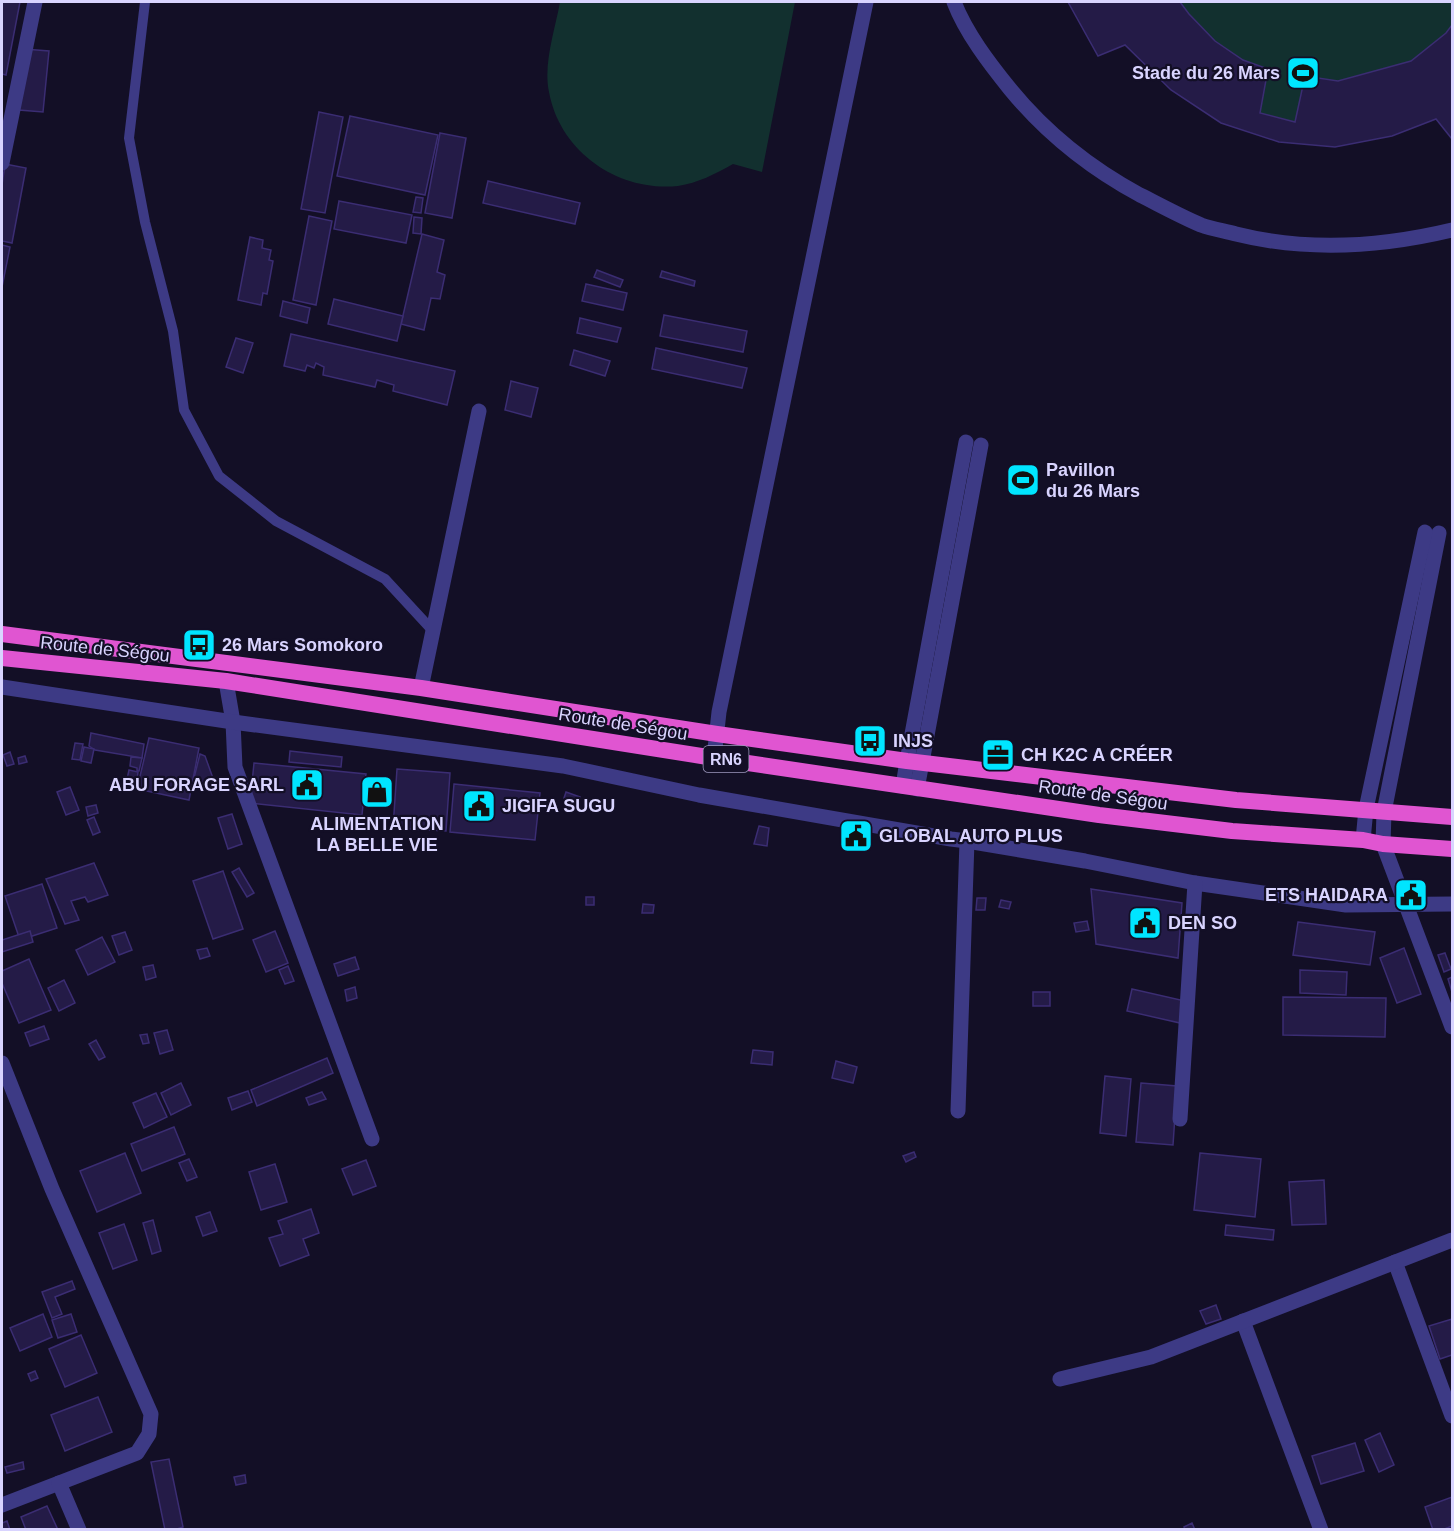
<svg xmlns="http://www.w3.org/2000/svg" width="1454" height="1531" font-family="Arial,sans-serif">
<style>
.green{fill:#12302f}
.building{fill:#241b47;stroke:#3b2d73;stroke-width:1.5}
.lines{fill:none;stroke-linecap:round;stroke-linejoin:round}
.service{stroke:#3d3a85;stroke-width:10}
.minor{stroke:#3d3a85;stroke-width:15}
.trunk{stroke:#e055d1;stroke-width:16}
.labels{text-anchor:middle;stroke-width:4.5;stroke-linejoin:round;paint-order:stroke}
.shield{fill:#130f26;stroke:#9e99be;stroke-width:1.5}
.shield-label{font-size:16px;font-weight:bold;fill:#d9d4ff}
.poi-label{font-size:18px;font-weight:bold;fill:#d9d4ff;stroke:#130f26;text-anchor:start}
.street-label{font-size:18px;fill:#d9d4ff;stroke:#130f26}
</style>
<rect width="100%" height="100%" fill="#130f26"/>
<g class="green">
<path d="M 560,2 L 795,2 L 762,172 L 733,164 C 715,174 698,183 678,186 C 618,192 560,152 549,92 C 543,64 555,30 560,2 Z"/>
<polygon points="1068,2 1452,2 1452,139 1436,119 1392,136 1335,147 1279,142 1171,90 1125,45 1098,56"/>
</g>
<g class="building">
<polygon points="2,2 20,2 6,75 2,74"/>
<polygon points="1068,2 1180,2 1189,14 1215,41 1243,60 1268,69 1260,113 1295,122 1305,76 1338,81 1411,61 1446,33 1452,25 1452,139 1436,119 1392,136 1335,147 1279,142 1221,123 1171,90 1125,45 1098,56"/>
<polygon points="24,49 49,51 43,112 19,110"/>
<polygon points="319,112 343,117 325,213 301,209"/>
<polygon points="350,116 438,135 425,195 337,176"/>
<polygon points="440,133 466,138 452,218 425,213"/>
<polygon points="5,164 26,168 12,243 2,241 2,185"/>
<polygon points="488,181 580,203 575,224 483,203"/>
<polygon points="416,197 423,198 421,213 413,212"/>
<polygon points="339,201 412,215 406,243 334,229"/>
<polygon points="309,216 332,221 316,305 293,300"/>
<polygon points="414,217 422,218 421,234 413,233"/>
<polygon points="422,234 444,240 437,272 445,275 440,299 431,298 424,330 401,324"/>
<polygon points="250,237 263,240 262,248 271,250 269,260 273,261 267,294 263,293 261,305 238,300"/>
<polygon points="2,245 10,247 2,287"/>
<polygon points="597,270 623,280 620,287 594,277"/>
<polygon points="662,271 695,281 694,286 660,277"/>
<polygon points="586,284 627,293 623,310 582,301"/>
<polygon points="334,299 403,316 397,341 328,324"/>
<polygon points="283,301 310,308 307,323 280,316"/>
<polygon points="664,315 747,331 743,352 660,336"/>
<polygon points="580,318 621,328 617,342 577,333"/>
<polygon points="291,334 455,371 447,405 393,391 394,385 377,380 375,387 323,375 324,367 316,363 314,368 307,365 305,371 284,366"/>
<polygon points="236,338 253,343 243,373 226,367"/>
<polygon points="656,348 747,368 742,388 652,369"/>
<polygon points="574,350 610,361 605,376 570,365"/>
<polygon points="511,381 538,388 531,417 505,410"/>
<polygon points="91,733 144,744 142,758 95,750 89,746"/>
<polygon points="149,738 199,748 189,800 137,789"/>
<polygon points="75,743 83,744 80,760 72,759"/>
<polygon points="84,747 94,749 91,763 81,761"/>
<polygon points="290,751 342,757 341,767 289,762"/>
<polygon points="10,752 14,764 7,766 3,755"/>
<polygon points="200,754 205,756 214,781 193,782"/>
<polygon points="25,756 27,762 19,764 18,758"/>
<polygon points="131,757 142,758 139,771 137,771 137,768 130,766"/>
<polygon points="254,763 366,774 362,815 250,803"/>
<polygon points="397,769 450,773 446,831 393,828"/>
<polygon points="129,770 138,772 136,786 126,784"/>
<polygon points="454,784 540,793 535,840 450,832"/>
<polygon points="70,787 79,810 66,815 57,792"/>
<polygon points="566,792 580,797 578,803 564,798"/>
<polygon points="96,805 98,813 88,816 86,807"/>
<polygon points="232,814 242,844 228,849 218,818"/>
<polygon points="94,817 100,832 93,835 87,820"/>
<polygon points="759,826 769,828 767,846 754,844"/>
<polygon points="850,831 866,834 864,846 848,843"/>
<polygon points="94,863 108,895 88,902 85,897 71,901 79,920 65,924 46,879"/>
<polygon points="239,868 254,893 247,897 232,872"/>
<polygon points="223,871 243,929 213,939 193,881"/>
<polygon points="42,884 57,928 20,940 5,896"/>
<polygon points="1091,889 1182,903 1178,958 1096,944"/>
<rect x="586" y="897" width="8" height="8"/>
<polygon points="977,898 986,898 985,910 976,910"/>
<polygon points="1001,900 1011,902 1009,909 999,907"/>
<polygon points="643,904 654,905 653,913 642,913"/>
<polygon points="1087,921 1089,930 1076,932 1074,923"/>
<polygon points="1298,922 1375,932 1370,965 1293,955"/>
<polygon points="30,931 33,942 2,952 2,940"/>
<polygon points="275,931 288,963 266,972 253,940"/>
<polygon points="125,932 132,950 119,955 112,936"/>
<polygon points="102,937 115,962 88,975 76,950"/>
<polygon points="207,948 210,956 200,959 197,950"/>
<polygon points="1404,948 1421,994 1397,1003 1380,958"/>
<polygon points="1445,953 1451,969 1444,972 1438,955"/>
<polygon points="355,957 359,969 338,976 334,964"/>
<polygon points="29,959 51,1010 19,1023 2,983 2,971"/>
<polygon points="153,965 156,977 146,980 143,967"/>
<polygon points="288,966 294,981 285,984 279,970"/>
<polygon points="1300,970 1347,972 1346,995 1300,993"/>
<polygon points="1452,977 1452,992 1448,979"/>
<polygon points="64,980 75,1003 59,1011 48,988"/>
<polygon points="355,987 357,998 347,1001 345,990"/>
<polygon points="1132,989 1185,1001 1180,1023 1127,1011"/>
<rect x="1033" y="992" width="17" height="14"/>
<polygon points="1283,997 1386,998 1385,1037 1283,1035"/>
<polygon points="44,1026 49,1039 30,1046 25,1033"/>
<polygon points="167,1030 173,1050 160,1054 154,1033"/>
<polygon points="147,1034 149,1043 143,1044 140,1035"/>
<polygon points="96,1040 105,1057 99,1060 89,1044"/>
<polygon points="753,1050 773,1052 772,1065 751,1063"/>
<polygon points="327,1058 333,1073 257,1106 251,1090"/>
<polygon points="836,1061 857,1067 853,1083 832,1078"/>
<polygon points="1105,1076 1131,1079 1126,1136 1100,1133"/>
<polygon points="181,1083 191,1105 171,1115 161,1093"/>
<polygon points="1141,1083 1177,1086 1173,1145 1136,1142"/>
<polygon points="248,1091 252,1102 232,1110 228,1098"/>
<polygon points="322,1092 326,1099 309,1105 306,1098"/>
<polygon points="156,1093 167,1117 144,1128 133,1103"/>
<polygon points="174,1127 185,1154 142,1171 131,1144"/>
<polygon points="914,1152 916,1157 906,1162 903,1156"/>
<polygon points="125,1153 141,1193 97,1212 80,1171"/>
<polygon points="1200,1153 1261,1159 1255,1217 1194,1210"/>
<polygon points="189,1159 197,1177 187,1181 179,1163"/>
<polygon points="366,1160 376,1186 353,1195 342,1169"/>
<polygon points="275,1164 287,1202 261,1210 249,1172"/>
<polygon points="1324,1180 1326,1224 1292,1225 1289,1182"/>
<polygon points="311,1209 319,1233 303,1239 309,1255 280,1266 269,1238 283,1234 278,1221"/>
<polygon points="210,1212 217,1231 203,1236 196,1217"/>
<polygon points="153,1220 161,1251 152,1254 143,1223"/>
<polygon points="124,1224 137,1260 113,1269 99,1233"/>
<polygon points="1226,1225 1274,1230 1273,1240 1225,1235"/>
<polygon points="72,1281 75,1289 55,1297 62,1314 52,1318 42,1292"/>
<polygon points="1216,1305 1221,1319 1206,1324 1200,1311"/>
<polygon points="43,1314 52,1337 20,1351 10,1328"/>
<polygon points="71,1314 77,1332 58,1338 52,1320"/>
<polygon points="1452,1319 1452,1355 1440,1359 1429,1326"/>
<polygon points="81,1335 97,1373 65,1387 49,1349"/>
<polygon points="35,1371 38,1378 31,1381 28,1374"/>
<polygon points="98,1397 112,1432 65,1451 51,1415"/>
<polygon points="1380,1433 1394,1465 1379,1472 1365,1440"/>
<polygon points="1355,1443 1364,1471 1321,1484 1312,1456"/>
<polygon points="169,1459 183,1527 174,1530 165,1530 151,1462"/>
<polygon points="23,1462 24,1469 7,1473 5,1467"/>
<polygon points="245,1475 246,1483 236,1485 234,1477"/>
<polygon points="1452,1497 1452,1526 1442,1530 1433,1530 1425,1507"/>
<polygon points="47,1506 58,1530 26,1530 21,1517"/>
<polygon points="7,1521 10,1530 2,1530 2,1523"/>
<polygon points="1192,1523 1195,1530 1185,1530 1184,1527"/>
</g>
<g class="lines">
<polyline class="service" points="145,2 129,138 145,222 173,331 184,410 219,476 276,521 385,579 433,631"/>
<g class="minor">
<path d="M 954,2 C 966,33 989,63 1010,89 C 1046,133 1090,168 1140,195 C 1160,205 1180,216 1201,225 C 1212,229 1225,231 1236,234 C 1308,252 1381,247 1452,230"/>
<polyline points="2,163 35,2"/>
<polyline points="1439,533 1384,812 1383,844 1452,1027"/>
<polyline points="226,681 233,722 235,767 372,1139"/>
<polyline points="2,687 233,722 563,766 699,795 951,839 967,841 1085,861 1195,883 1346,905 1452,904"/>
<polyline points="421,688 479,411"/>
<polyline points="714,758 719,712 866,2"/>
<polyline points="903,786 907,761 966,442"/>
<polyline points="917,789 981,445"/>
<polyline points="1363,840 1366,809 1425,532"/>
<polyline points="2,1063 52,1189 151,1414 149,1434 137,1453 2,1505"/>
<polyline points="958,1111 967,841"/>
<polyline points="1180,1119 1195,883"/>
<polyline points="1395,1262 1452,1416"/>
<polyline points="1243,1321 1321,1530"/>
<polyline points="1060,1379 1151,1357 1452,1240"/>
<polyline points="59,1483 79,1530"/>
</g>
<g class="trunk">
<polyline points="2,634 421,688 717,734 907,761 1236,800 1452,817"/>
<polyline points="2,658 226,681 714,758 1099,815 1232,831 1363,840 1383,844 1452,849"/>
</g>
</g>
<defs>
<symbol id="stadium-square" viewBox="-11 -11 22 22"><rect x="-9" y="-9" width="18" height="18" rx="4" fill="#00e5ff" stroke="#130f26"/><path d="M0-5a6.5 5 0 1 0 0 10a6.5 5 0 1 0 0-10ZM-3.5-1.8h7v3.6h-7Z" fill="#111"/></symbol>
<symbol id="bus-square" viewBox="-11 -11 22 22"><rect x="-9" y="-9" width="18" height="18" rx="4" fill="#00e5ff" stroke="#130f26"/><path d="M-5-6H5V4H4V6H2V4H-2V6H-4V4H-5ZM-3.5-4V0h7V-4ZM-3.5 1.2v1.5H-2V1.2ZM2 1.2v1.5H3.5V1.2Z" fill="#111"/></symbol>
<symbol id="office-square" viewBox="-11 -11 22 22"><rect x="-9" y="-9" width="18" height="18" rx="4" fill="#00e5ff" stroke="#130f26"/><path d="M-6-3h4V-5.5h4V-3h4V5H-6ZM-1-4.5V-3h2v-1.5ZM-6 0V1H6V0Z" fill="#111"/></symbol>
<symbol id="civic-square" viewBox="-11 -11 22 22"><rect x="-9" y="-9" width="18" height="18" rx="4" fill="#00e5ff" stroke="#130f26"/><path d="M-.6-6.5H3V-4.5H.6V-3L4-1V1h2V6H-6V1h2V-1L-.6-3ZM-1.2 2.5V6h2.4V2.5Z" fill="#111"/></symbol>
<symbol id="shop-square" viewBox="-11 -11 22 22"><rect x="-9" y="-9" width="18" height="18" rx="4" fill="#00e5ff" stroke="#130f26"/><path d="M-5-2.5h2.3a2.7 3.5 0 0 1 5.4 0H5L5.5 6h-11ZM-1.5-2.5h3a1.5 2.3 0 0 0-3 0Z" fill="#111"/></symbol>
</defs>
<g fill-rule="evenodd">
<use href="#stadium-square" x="1284" y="54" width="38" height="38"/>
<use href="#stadium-square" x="1004" y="461" width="38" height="38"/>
<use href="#bus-square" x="180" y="626" width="38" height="38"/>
<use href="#bus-square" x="851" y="722" width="38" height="38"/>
<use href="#office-square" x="979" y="736" width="38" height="38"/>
<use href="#civic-square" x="288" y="766" width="38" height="38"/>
<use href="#shop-square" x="358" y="773" width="38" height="38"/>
<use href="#civic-square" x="460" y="787" width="38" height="38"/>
<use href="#civic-square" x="837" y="817" width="38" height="38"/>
<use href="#civic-square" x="1392" y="876" width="38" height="38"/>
<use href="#civic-square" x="1126" y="904" width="38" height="38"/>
</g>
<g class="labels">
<rect class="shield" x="703.5" y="746" width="45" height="26" rx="4.5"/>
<g class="shield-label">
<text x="726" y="765">RN6</text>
</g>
<g class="poi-label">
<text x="1280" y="79" text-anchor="end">Stade du 26 Mars</text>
<text x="1046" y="476">Pavillon<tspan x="1046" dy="21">du 26 Mars</tspan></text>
<text x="222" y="651">26 Mars Somokoro</text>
<text x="893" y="747">INJS</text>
<text x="1021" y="761">CH K2C A CRÉER</text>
<text x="284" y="791" text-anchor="end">ABU FORAGE SARL</text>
<text x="502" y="812">JIGIFA SUGU</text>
<text x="377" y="830" text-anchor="middle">ALIMENTATION<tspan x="377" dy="21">LA BELLE VIE</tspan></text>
<text x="879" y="842">GLOBAL AUTO PLUS</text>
<text x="1388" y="901" text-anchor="end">ETS HAIDARA</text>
<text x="1168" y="929">DEN SO</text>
</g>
<g class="street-label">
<text transform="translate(105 649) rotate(6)" y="6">Route de Ségou</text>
<text transform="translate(623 724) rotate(9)" y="6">Route de Ségou</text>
<text transform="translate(1103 795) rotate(8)" y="6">Route de Ségou</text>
</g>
</g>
<rect width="1454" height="1531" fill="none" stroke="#d9d4ff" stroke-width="6"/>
</svg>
